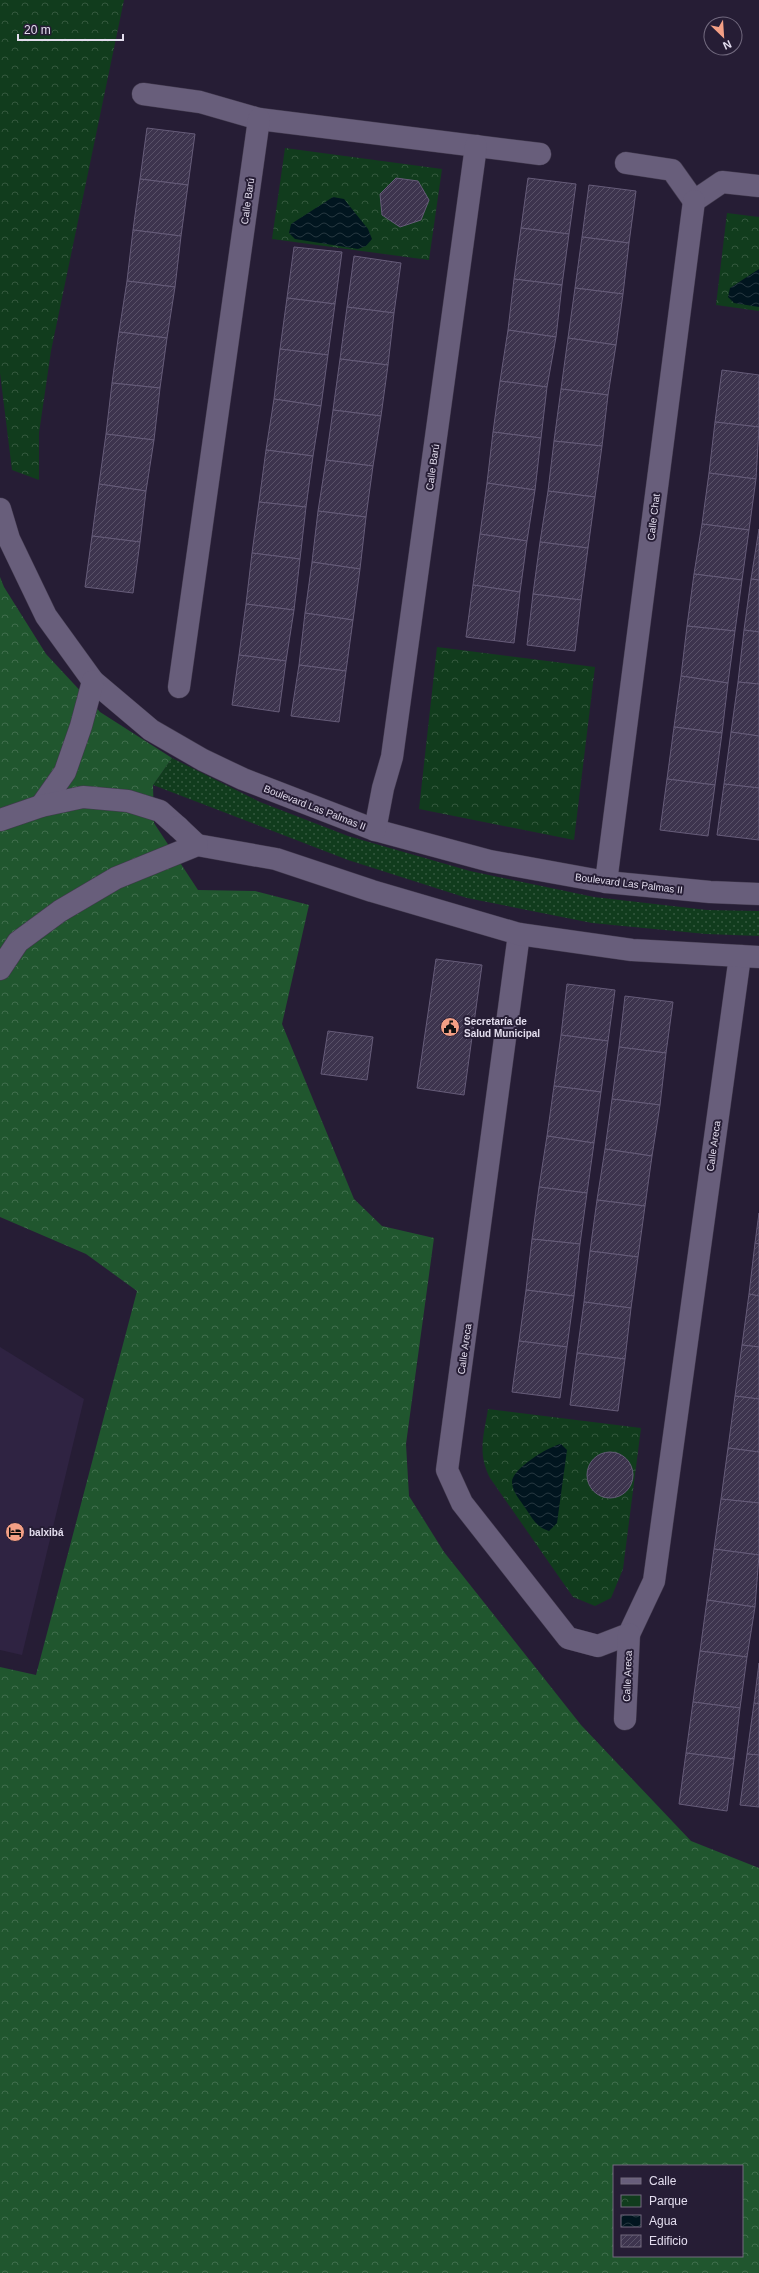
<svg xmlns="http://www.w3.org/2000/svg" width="759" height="2273" font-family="Helvetica,sans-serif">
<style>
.built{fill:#2f2342}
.grass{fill:url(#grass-dots)}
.forest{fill:url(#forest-crowns);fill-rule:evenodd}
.park{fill:url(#park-crowns)}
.water{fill:url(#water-waves)}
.building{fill:url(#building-hatch);stroke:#665c79}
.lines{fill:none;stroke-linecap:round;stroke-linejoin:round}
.minor-casing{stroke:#423a4e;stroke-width:23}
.tertiary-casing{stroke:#423a4e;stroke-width:23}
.minor{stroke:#685e7b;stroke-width:22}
.tertiary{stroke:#685e7b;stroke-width:22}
.labels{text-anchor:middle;stroke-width:4;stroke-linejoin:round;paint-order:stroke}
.street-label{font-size:10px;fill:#e3ddee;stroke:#261d35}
.poi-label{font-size:10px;font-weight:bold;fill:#e3ddee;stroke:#261d35;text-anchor:start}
</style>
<defs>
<pattern id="grass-dots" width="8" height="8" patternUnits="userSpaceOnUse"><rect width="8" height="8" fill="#113c1d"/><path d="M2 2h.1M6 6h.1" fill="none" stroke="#34583e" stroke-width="1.8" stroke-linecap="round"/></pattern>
<pattern id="forest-crowns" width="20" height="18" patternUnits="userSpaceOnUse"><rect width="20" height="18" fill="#20562e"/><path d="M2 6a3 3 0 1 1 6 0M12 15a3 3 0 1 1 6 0" fill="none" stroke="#406e4d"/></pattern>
<pattern id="park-crowns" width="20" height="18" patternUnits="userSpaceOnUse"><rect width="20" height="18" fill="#113c1d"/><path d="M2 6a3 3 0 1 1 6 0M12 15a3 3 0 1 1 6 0" fill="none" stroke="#34583e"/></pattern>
<pattern id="water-waves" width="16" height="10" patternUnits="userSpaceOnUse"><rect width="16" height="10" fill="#01151f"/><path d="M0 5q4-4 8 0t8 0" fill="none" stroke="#263740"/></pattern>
<pattern id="building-hatch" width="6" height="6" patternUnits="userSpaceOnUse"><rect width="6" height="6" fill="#3d344e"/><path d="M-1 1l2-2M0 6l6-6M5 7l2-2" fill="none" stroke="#595168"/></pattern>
</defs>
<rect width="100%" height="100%" fill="#261d35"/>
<polygon class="built" points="0,1347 84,1399 22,1655 0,1650"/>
<polygon class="grass" points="172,758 260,802 348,836 470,871 594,897 707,910 759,911 759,936 706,934 592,923 467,898 348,860 153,785"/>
<path class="forest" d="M 0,577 L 4,587 L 46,654 L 100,712 L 172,758 L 153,785 L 154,823 L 198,890 L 255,891 L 309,905 L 282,1024 L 354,1199 L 382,1226 L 434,1238 L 406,1444 L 409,1496 L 444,1552 L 581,1725 L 691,1841 L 759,1868 L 759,2273 L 0,2273 L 0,1667 L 36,1675 L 137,1291 L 86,1254 L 0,1217 ZM 614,2166 L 742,2166 L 742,2256 L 614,2256 Z"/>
<g class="park">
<polygon points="0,0 124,0 51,351 39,433 39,480 12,470 0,373"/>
<polygon points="285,148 442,169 429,260 272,239"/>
<polygon points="727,213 759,217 759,311 716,305"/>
<polygon points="437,647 595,667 574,840 419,809"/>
<path d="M 488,1409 L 641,1428 L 623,1569 L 611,1598 L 595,1606 L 573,1597 L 490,1478 C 477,1453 484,1435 488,1409 Z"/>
</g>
<g class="water">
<polygon points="333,197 344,199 368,229 372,239 366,246 358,249 295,239 289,233 291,224"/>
<polygon points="759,269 759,307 734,303 728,297 730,288"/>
<path d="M 561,1444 L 567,1450 L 557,1523 L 549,1531 C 536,1527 533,1519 526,1509 C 521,1501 512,1492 512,1482 C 512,1469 549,1446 561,1444 Z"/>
</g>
<g class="building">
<polygon points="147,128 195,134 188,185 140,179"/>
<polygon points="396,178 418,181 429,200 421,220 400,227 382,215 380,194"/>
<polygon points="528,178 576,184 569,234 521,228"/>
<polygon points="140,179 188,185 181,236 133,230"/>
<polygon points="589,185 636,191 629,243 582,237"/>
<polygon points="521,228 569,234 562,285 514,279"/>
<polygon points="133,230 181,236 175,287 127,281"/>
<polygon points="582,237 629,243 623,294 575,288"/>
<polygon points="294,247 342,252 335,304 287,298"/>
<polygon points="354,256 401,263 394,313 347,307"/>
<polygon points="514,279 562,285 556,337 508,330"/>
<polygon points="127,281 175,287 167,338 119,332"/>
<polygon points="575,288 623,294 616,345 568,338"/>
<polygon points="287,298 335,304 328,355 280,349"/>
<polygon points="347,307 394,313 388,365 340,359"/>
<polygon points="508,330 556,337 547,387 500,381"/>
<polygon points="119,332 167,338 160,388 112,383"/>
<polygon points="568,338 616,345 608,395 561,389"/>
<polygon points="280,349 328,355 321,406 274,399"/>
<polygon points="340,359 388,365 381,416 333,410"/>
<polygon points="722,370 759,375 759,427 715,422"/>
<polygon points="500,381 547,387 541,438 493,432"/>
<polygon points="112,383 160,388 154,440 106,434"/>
<polygon points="561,389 608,395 602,446 554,441"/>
<polygon points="274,399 321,406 313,456 266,450"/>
<polygon points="333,410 381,416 373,466 326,460"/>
<polygon points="715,422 759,427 756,479 709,473"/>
<polygon points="493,432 541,438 535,490 487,483"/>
<polygon points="106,434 154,440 146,491 99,484"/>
<polygon points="554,441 602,446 595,497 548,491"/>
<polygon points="266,450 313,456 306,507 259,502"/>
<polygon points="326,460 373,466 366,517 318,511"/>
<polygon points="709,473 756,479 749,530 702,524"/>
<polygon points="487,483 535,490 527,541 480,534"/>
<polygon points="99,484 146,491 140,542 92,536"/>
<polygon points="548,491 595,497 588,548 540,542"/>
<polygon points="259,502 306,507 300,559 252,553"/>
<polygon points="318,511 366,517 360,569 312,562"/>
<polygon points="702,524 749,530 742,580 694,574"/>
<polygon points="759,529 759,580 751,579"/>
<polygon points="480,534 527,541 520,592 473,585"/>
<polygon points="92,536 140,542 133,593 85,587"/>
<polygon points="540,542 588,548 581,600 533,594"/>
<polygon points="252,553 300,559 294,610 246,604"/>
<polygon points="312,562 360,569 353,620 305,613"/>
<polygon points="694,574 742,580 735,631 687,626"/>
<polygon points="751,579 759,580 759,632 744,630"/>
<polygon points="473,585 520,592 514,643 466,637"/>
<polygon points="533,594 581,600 575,651 527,645"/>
<polygon points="246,604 294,610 286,661 239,655"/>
<polygon points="305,613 353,620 346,671 299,665"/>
<polygon points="687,626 735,631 728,683 681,676"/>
<polygon points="744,630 759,632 759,684 738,682"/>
<polygon points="239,655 286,661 279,712 232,705"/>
<polygon points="299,665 346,671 339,722 291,716"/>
<polygon points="681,676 728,683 722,733 674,727"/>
<polygon points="738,682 759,684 759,736 731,732"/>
<polygon points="674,727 722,733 715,785 667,779"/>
<polygon points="731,732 759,736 759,788 724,784"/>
<polygon points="667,779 715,785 708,836 660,830"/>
<polygon points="724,784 759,788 759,840 717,835"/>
<polygon points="436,959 482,965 464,1095 417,1088"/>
<polygon points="567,984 615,990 608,1041 561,1035"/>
<polygon points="625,996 673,1002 666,1053 619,1047"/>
<polygon points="328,1031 373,1037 367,1080 321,1074"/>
<polygon points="561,1035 608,1041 601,1092 554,1086"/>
<polygon points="619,1047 666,1053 660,1105 612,1099"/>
<polygon points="554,1086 601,1092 594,1143 547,1136"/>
<polygon points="612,1099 660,1105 652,1156 605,1149"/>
<polygon points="547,1136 594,1143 587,1193 539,1187"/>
<polygon points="605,1149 652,1156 645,1206 597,1200"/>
<polygon points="539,1187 587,1193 580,1244 532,1239"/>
<polygon points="597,1200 645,1206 638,1257 590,1251"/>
<polygon points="759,1213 759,1244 755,1243"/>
<polygon points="532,1239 580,1244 574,1296 526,1290"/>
<polygon points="755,1243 759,1244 759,1296 749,1294"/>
<polygon points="590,1251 638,1257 631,1308 584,1302"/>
<polygon points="526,1290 574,1296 567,1347 519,1341"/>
<polygon points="749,1294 759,1296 759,1347 742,1345"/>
<polygon points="584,1302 631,1308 625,1359 577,1353"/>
<polygon points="519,1341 567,1347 560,1398 512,1392"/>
<polygon points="742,1345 759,1347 759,1399 735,1396"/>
<polygon points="577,1353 625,1359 618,1411 570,1405"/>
<polygon points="735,1396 759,1399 759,1452 728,1448"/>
<polygon points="728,1448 759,1452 759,1503 721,1499"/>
<circle cx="610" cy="1475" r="23"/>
<polygon points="721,1499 759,1503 759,1555 714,1549"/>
<polygon points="714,1549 759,1555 755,1607 707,1600"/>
<polygon points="707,1600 755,1607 747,1657 700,1651"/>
<polygon points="700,1651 747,1657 740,1708 693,1702"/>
<polygon points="759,1663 759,1704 754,1703"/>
<polygon points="693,1702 740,1708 734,1759 686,1753"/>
<polygon points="754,1703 759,1704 759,1755 747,1754"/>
<polygon points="686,1753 734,1759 727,1811 679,1804"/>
<polygon points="747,1754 759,1755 759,1807 740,1805"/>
</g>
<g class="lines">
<defs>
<g id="minor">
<polyline points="143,94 200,102 259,119 540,154"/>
<polyline points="626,163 672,170 694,201 722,182 759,186"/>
<polyline points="0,509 9,539 46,616 93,681 151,730 203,760 243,779 375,830 490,861 606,882 710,892 759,894"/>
<polyline points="179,687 259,119"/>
<polyline points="41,806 65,772 81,726 93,681"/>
<polyline points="0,820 41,806 83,797 128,801 160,811 178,827"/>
<polyline points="375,830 383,788 392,757 476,146"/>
<polyline points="606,882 694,201"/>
<polyline points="519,934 447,1470 462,1503 568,1638 598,1646 629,1634 654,1581 740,956"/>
<polyline points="0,969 18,942 60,911 116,878 197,845 276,859 372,891 519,934 632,950 759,957"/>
<polyline points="625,1719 629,1634"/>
</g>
<polyline id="tertiary" points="178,827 197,845"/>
</defs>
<use href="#minor" class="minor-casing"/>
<use href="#tertiary" class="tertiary-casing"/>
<use href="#minor" class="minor"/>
<use href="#tertiary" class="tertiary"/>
</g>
<defs>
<symbol id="civic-disc" viewBox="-11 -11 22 22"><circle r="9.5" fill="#f39f85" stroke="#261d35"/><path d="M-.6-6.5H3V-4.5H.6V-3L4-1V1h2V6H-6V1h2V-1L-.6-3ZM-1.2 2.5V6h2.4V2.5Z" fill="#111"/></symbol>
<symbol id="hotel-disc" viewBox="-11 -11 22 22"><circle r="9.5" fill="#f39f85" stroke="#261d35"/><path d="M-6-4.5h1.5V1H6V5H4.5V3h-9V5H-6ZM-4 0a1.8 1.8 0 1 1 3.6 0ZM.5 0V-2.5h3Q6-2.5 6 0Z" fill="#111"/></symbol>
</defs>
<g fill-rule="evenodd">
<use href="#civic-disc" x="439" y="1016" width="22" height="22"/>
<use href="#hotel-disc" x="4" y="1521" width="22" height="22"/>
</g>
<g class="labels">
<g class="street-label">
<text transform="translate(247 201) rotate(-82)" y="4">Calle Barú</text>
<text transform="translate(432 467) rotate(-82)" y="4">Calle Barú</text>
<text transform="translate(653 517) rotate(-83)" y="4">Calle Chat</text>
<text transform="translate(315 807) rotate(21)" y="4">Boulevard Las Palmas II</text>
<text transform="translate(629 883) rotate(7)" y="4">Boulevard Las Palmas II</text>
<text transform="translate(713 1146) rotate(-82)" y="4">Calle Areca</text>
<text transform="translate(464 1349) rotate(-82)" y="4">Calle Areca</text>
<text transform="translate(627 1676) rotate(-88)" y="4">Calle Areca</text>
</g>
<g class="poi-label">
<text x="464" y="1025">Secretaría de<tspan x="464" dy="12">Salud Municipal</tspan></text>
<text x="29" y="1536">balxibá</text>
</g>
</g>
<rect x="613" y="2165" width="130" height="92" fill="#261d35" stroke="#726a7f"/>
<rect x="621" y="2178" width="20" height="6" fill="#685e7b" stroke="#726a7f"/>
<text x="649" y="2185" font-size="12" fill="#e3ddee">Calle</text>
<rect x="621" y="2195" width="20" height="12" fill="url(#park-crowns)" stroke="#726a7f"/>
<text x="649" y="2205" font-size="12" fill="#e3ddee">Parque</text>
<rect x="621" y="2215" width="20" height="12" fill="url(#water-waves)" stroke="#726a7f"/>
<text x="649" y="2225" font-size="12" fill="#e3ddee">Agua</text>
<rect x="621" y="2235" width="20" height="12" fill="url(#building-hatch)" stroke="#726a7f"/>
<text x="649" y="2245" font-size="12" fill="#e3ddee">Edificio</text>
<g transform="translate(723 36) rotate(155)"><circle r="19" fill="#261d35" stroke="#726a7f"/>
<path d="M0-3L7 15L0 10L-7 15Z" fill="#f39f85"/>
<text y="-6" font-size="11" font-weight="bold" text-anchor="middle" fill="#e3ddee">N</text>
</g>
<path d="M18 34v6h105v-6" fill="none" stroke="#e3ddee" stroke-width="2"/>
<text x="24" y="34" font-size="12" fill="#e3ddee" stroke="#261d35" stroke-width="3" paint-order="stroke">20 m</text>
</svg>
